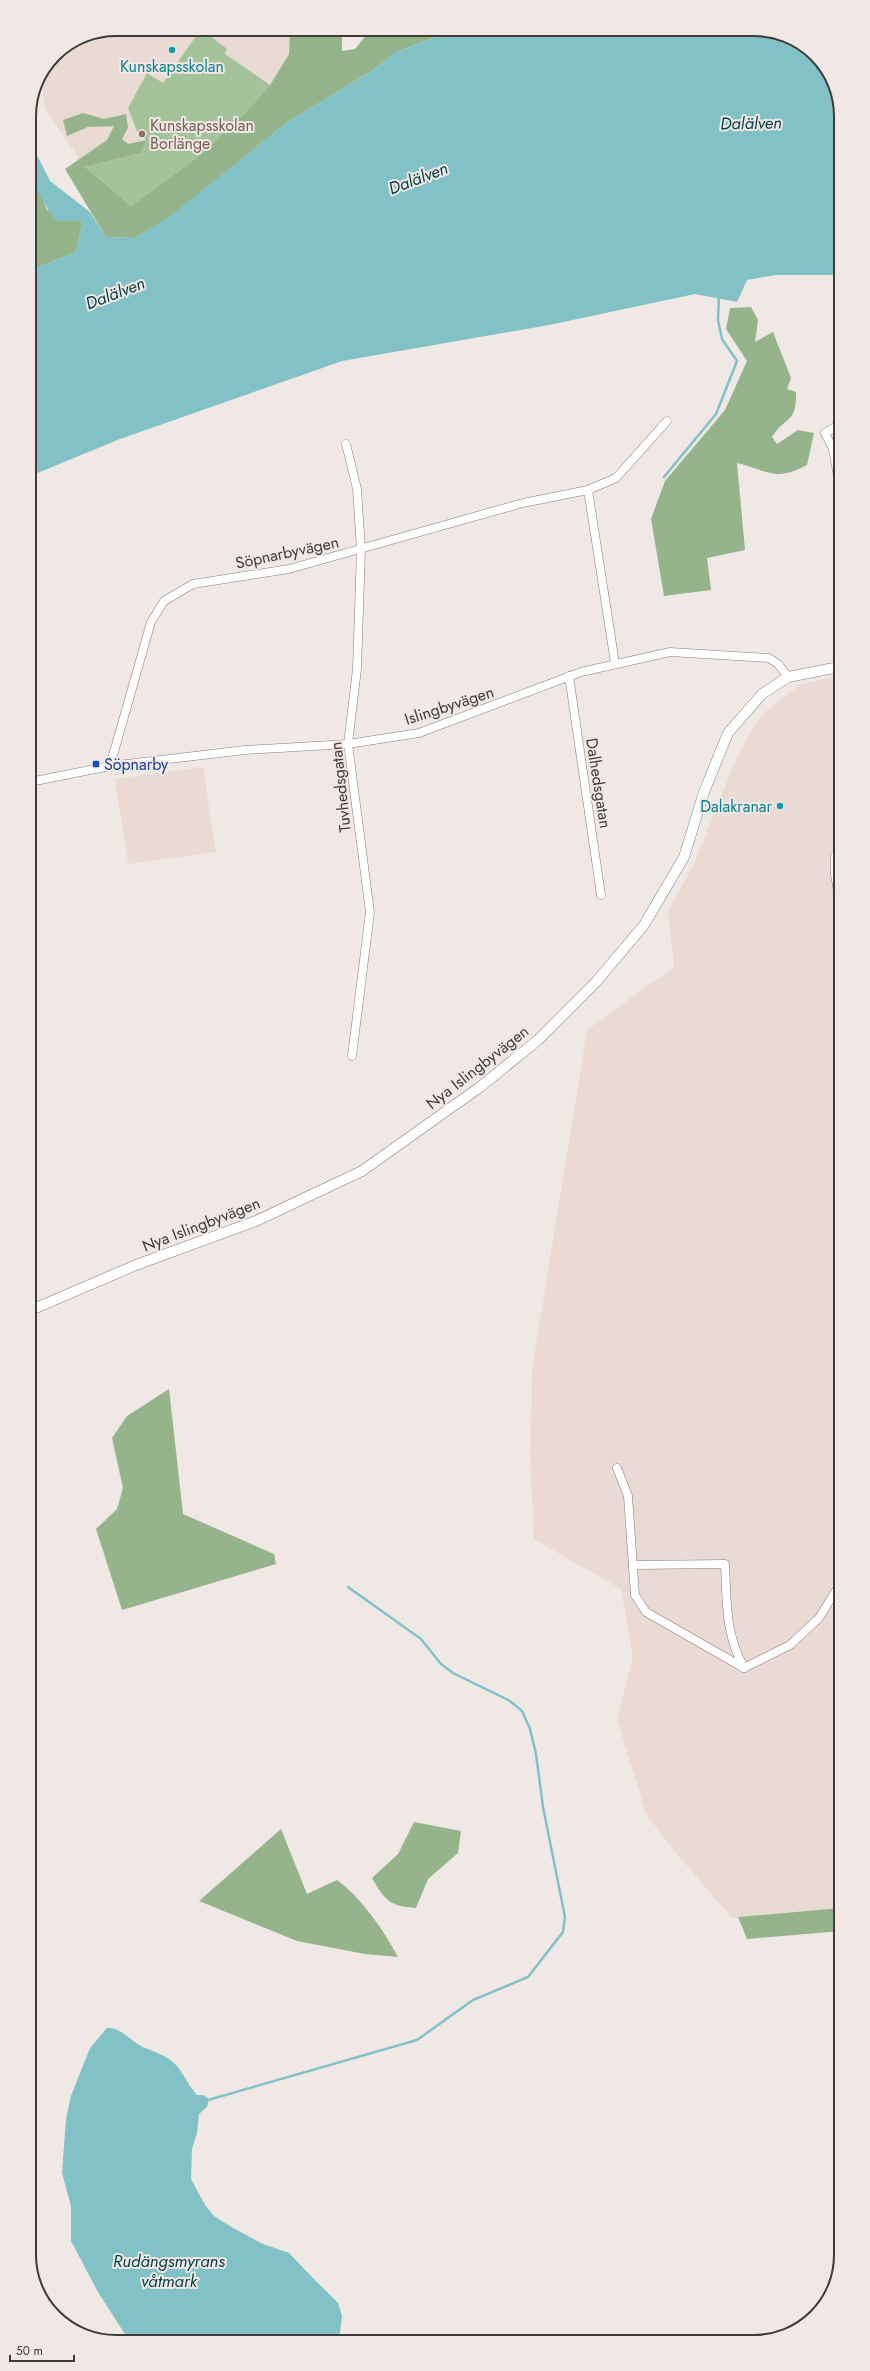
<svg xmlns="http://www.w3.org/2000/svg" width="870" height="2371" font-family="Jost,sans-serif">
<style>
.built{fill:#e9dad4}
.green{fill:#a4c39b}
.forest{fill:#95b48c}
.water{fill:#82c2c7}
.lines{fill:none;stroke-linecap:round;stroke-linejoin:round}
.stream{stroke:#82c2c7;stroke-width:2.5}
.minor-casing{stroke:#837d7a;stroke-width:9}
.tertiary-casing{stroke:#837d7a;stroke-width:11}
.minor{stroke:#fff;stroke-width:8}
.tertiary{stroke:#fff;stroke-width:10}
.culture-dot{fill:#0f9aa8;stroke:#efe8e5;stroke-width:1.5}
.education-dot{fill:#8d6e63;stroke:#efe8e5;stroke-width:1.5}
.transit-dot{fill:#1a4fb4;stroke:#efe8e5;stroke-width:1.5}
.labels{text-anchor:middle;stroke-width:4;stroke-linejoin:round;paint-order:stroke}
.culture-label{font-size:16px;fill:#0d838f;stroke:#efe8e5}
.education-label{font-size:16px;fill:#785e54;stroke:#efe8e5;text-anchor:start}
.street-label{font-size:16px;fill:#3e3b3a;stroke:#efe8e5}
.transit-label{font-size:16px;fill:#164399;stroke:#efe8e5;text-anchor:start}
.water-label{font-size:17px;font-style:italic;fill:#003f43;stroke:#efe8e5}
.rim{fill:none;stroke:#3e3b3a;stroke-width:2}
</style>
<rect width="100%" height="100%" fill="#efe8e5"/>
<g class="built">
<polygon points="116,29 290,29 289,54 270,85 199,156 85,167 45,109 41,74 55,54 83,36"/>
<polygon points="839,675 841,1908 732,1918 676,1853 646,1814 617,1719 633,1656 621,1589 534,1539 530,1453 532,1370 587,1030 674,967 668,911 694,864 737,757 760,717 799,685"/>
<polygon points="203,767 216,852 128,864 115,779"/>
</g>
<polygon class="green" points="201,29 227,49 225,54 270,85 246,112 199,156 131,206 85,167 141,153 146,140 137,131 128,108 147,73 163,83"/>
<g class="forest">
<polygon points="290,29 342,29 342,51 355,49 371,29 456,29 394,53 375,69 288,122 170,217 134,238 106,237 65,169 107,140 114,126 88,127 67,136 63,120 83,113 104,119 126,114 128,128 122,139 128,144 146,140 141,153 85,167 131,206 199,156 246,112 270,85 289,54"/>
<polygon points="29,165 47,210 83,221 76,252 29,271"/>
<path d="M 751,307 L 758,320 L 755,342 L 773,332 L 791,378 L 787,389 L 796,392 C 797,424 785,416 772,437 L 777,444 L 798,430 L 814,433 L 807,465 C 775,482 769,471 737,463 L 745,550 L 707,558 L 711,590 L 664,596 L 651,519 L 665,481 L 725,410 L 747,361 L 726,329 L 730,308 Z"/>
<polygon points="169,1389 183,1514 274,1554 276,1564 122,1610 96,1529 117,1509 123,1488 112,1438 127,1416"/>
<path d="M 414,1822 L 461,1831 L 458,1853 L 428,1879 L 416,1908 C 390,1906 385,1901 372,1878 L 398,1854 Z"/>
<path d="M 281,1829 L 307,1894 L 337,1880 C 360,1896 385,1932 398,1957 L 365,1954 L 297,1941 L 199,1901 Z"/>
<polygon points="841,1908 841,1931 747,1939 738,1917"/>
</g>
<g class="water">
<path d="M 456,29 L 760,29 L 807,47 L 838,93 L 838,275 L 776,275 L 747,280 L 737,302 L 695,294 L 549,325 L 342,361 L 120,439 L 30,476 L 29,271 L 76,252 L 83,221 L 57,221 C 39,200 29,172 29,145 L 32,145 L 50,181 L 90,212 L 106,237 L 134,238 L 169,217 L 288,122 L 375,69 L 394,53 Z"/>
<path d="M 107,2028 C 120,2027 129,2039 139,2045 C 152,2052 167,2054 177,2066 C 184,2075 189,2086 197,2095 L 203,2095 L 209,2099 L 207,2107 L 199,2114 L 197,2133 L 192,2149 L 191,2179 L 205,2205 L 214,2216 L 233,2228 L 263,2244 L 289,2253 L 309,2274 L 338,2303 L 342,2316 L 339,2341 L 130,2342 L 98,2292 L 71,2241 L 71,2206 L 62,2173 L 66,2119 L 71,2096 L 90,2048 Z"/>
</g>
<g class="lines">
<g class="stream">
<polyline points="664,477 716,414 737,361 722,339 718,320 719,295"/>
<polyline points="208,2100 417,2040 473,2000 528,1977 563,1932 565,1917 543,1807 536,1754 530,1729 522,1711 510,1701 453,1673 441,1664 421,1639 348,1587"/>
</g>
<defs>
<g id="minor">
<polyline points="838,425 825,433 833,449 839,482"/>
<polyline points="346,444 357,489 361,549 357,669 348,744 370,912 352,1056"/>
<polyline points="588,490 616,478 667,421"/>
<polyline points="569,676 601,895"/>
<polyline points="110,766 151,622 164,601 193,584 289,569 523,503 588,490 615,663"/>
<polyline points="30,782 110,766 245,750 348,744 419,733 581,672 670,652 769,658 778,664 788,677"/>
<polyline points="839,855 835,856 835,874 839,898"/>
<polyline points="617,1468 628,1496 635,1595 646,1612 744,1668"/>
<path d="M 633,1565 L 725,1564 C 727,1603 725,1633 744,1668"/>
<polyline points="744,1668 790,1645 819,1618 840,1584"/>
</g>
<polyline id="tertiary" points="31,1310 136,1265 256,1221 362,1171 480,1087 538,1040 596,982 644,925 684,857 704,792 728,733 762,694 788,677 839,667"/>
</defs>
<use href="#minor" class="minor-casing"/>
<use href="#tertiary" class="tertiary-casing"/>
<use href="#minor" class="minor"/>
<use href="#tertiary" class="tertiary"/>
</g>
<g class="culture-dot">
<circle cx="172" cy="50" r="4"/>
<circle cx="780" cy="806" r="4"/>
</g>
<circle class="education-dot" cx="142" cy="134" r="4"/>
<rect class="transit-dot" x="92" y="760" width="8" height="8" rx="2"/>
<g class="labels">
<g class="culture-label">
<text x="172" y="72">Kunskapsskolan</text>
<text x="772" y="812" text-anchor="end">Dalakranar</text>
</g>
<g class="education-label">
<text x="150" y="131">Kunskapsskolan<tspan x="150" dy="18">Borlänge</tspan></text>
</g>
<g class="street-label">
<text transform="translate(287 552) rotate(-12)" y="6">Söpnarbyvägen</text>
<text transform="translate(449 705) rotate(-18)" y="6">Islingbyvägen</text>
<text transform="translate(599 783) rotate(81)" y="6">Dalhedsgatan</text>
<text transform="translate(340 787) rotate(-96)" y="6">Tuvhedsgatan</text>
<text transform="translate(477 1067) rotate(-38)" y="6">Nya Islingbyvägen</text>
<text transform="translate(201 1224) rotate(-21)" y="6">Nya Islingbyvägen</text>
</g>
<g class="transit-label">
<text x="104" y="770">Söpnarby</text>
</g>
<g class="water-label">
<text transform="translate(751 123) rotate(-1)" y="6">Dalälven</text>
<text transform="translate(418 178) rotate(-21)" y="6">Dalälven</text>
<text transform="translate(115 293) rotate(-21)" y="6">Dalälven</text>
<text x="169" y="2267">Rudängsmyrans<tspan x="169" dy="20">våtmark</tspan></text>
</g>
</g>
<path d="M0 0H870V2371H0ZM116 36H754A80 80 0 0 1 834 116V2255A80 80 0 0 1 754 2335H116A80 80 0 0 1 36 2255V116A80 80 0 0 1 116 36Z" fill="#efe8e5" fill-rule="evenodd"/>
<path class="rim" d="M116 36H754A80 80 0 0 1 834 116V2255A80 80 0 0 1 754 2335H116A80 80 0 0 1 36 2255V116A80 80 0 0 1 116 36Z"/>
<path d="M10 2355v6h64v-6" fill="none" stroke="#3e3b3a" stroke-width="2"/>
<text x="16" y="2355" font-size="12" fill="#3e3b3a" stroke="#efe8e5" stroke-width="3" paint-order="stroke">50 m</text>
</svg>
